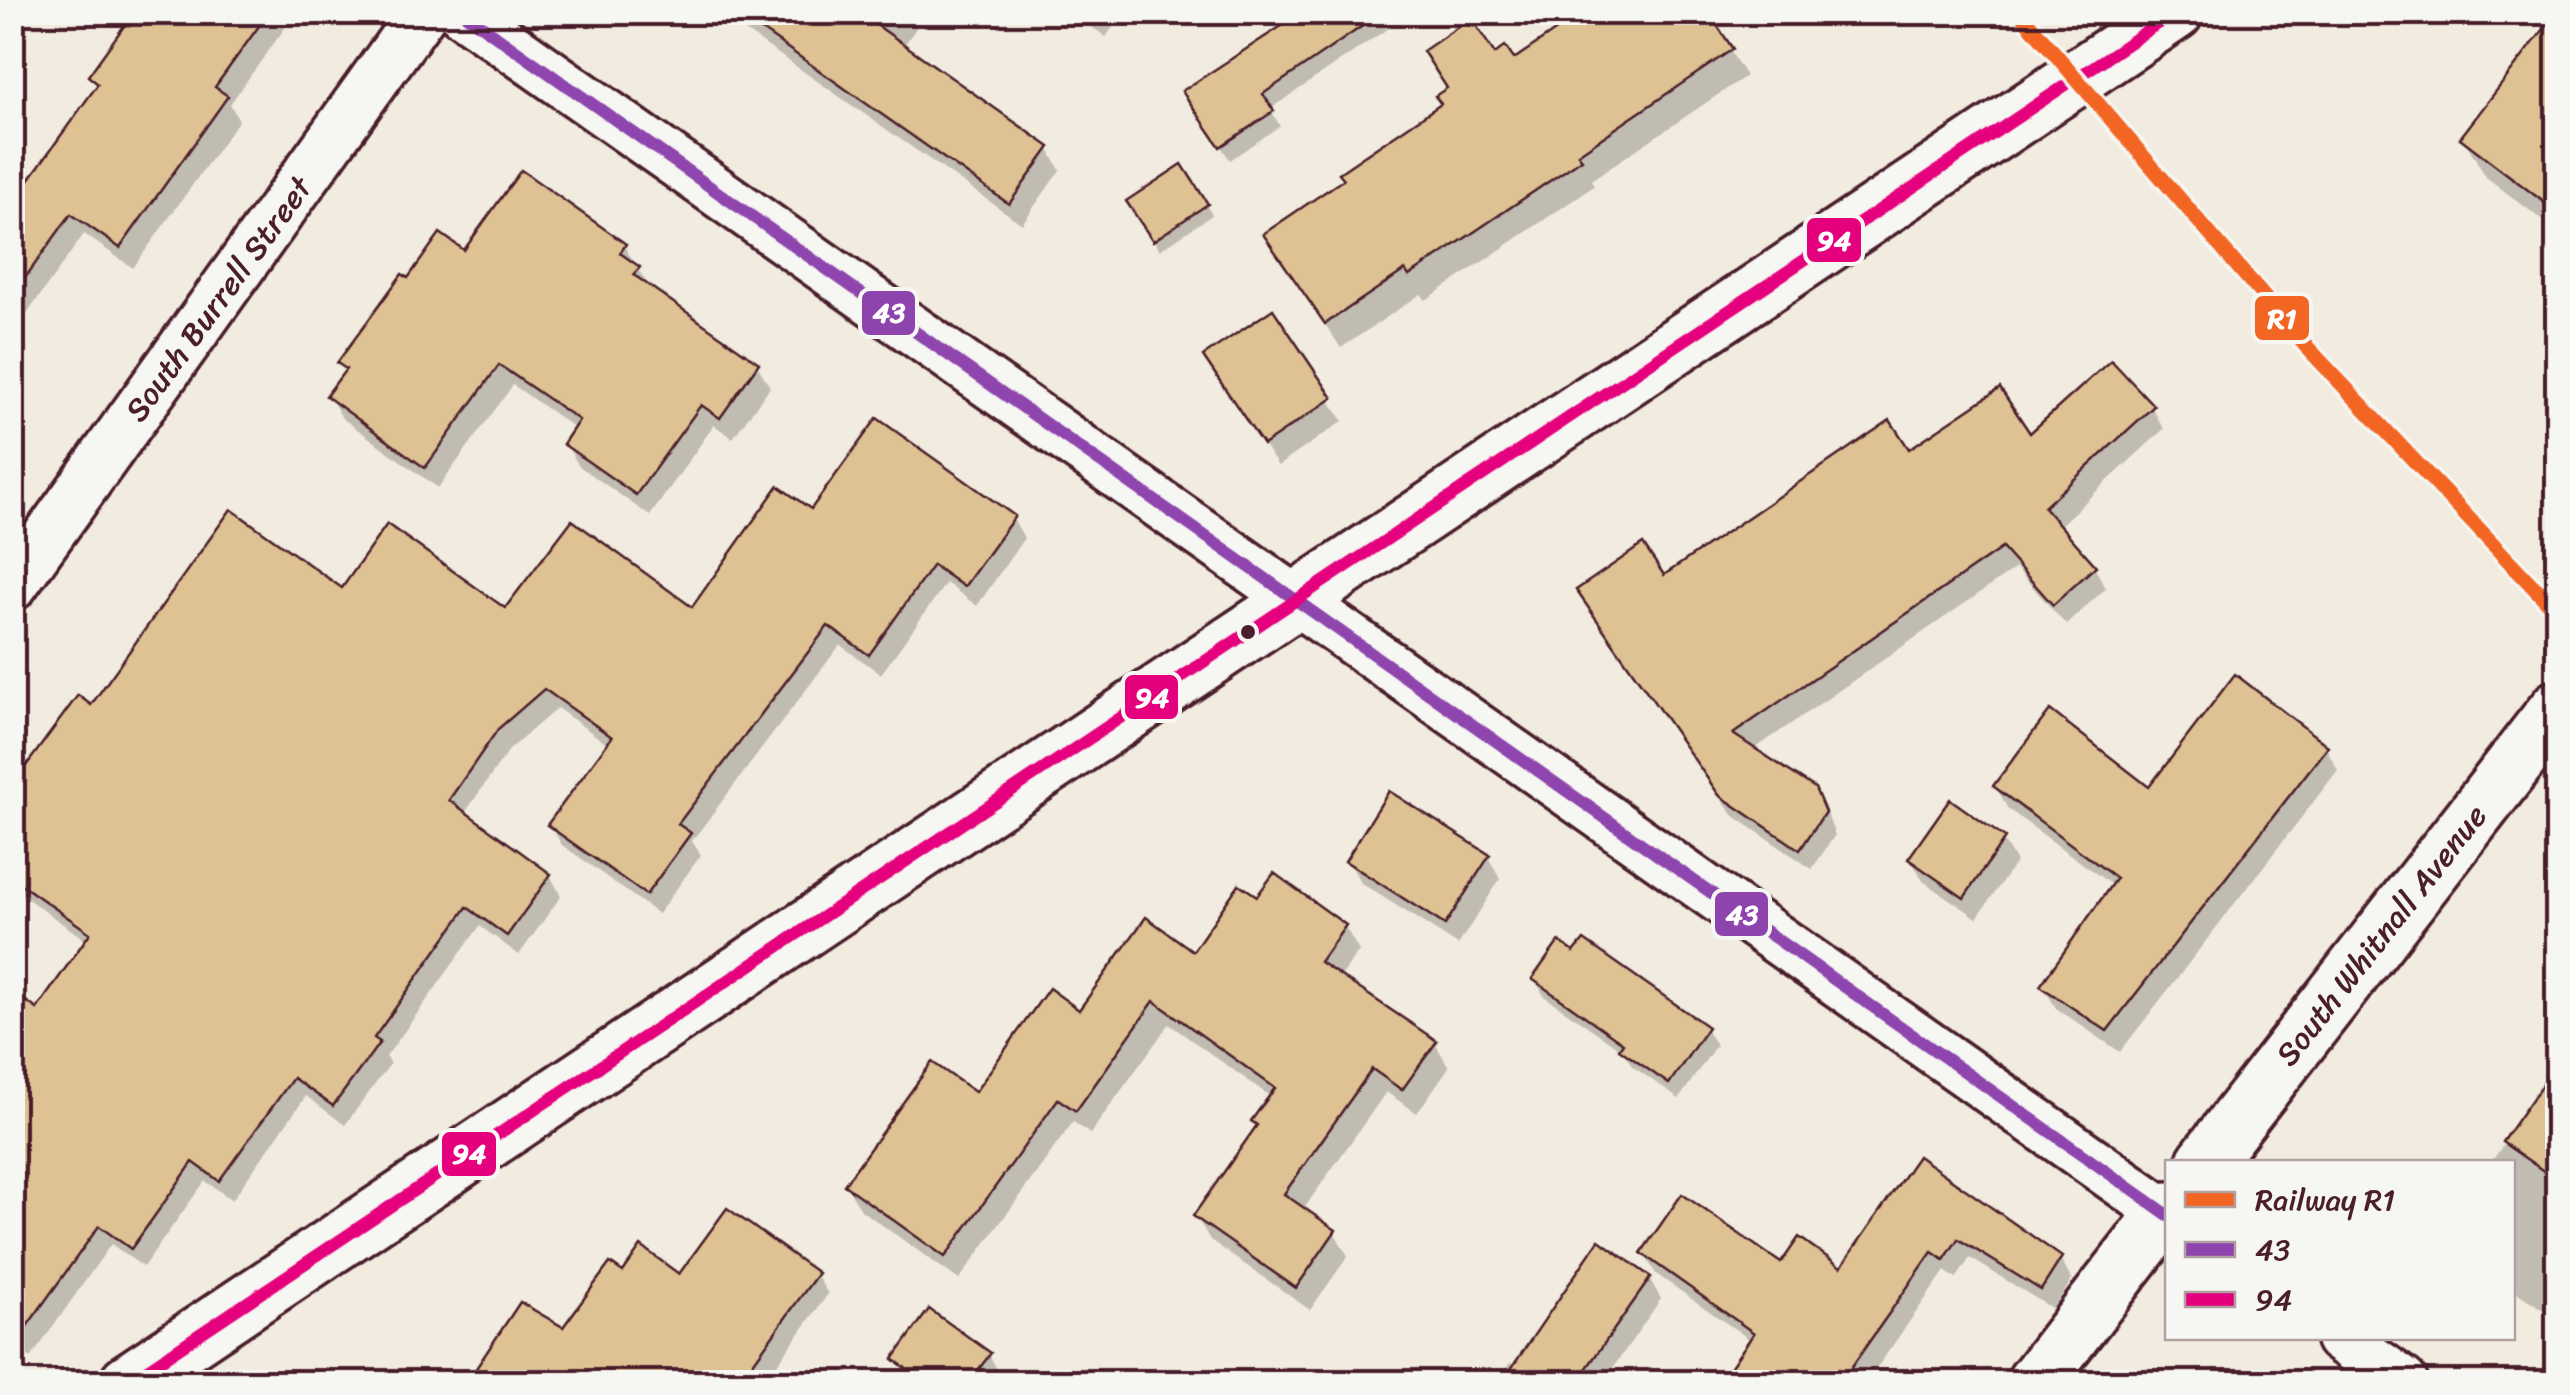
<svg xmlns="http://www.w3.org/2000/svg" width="2570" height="1395" font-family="Sriracha,sans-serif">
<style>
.shadow{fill:#0003}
.building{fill:#dec293;stroke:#4a1f2b;stroke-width:2.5}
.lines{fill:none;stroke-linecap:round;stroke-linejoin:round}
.street-casing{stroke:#4a1f2b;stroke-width:55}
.secondary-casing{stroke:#4a1f2b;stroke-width:62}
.street{stroke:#f6f6f2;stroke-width:48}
.secondary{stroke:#f6f6f2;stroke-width:55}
.bus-1-casing{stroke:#f6f6f2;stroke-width:20}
.bus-2-casing{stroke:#f6f6f2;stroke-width:20}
.bus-1{stroke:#8e44ad;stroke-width:12}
.bus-2{stroke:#e5007d;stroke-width:12}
.rail-1-casing{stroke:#f6f6f2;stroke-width:22}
.rail-1{stroke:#f26522;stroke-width:15}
.bus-dot{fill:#4a1f2b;stroke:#f6f6f2;stroke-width:4}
.labels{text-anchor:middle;stroke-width:8;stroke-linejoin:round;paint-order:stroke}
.street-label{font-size:32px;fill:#4a1f2b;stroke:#f6f6f2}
.line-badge{stroke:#f6f6f2;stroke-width:4}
.badge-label{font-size:28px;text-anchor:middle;font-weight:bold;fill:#fff}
</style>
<rect width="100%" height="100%" fill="#f1ecdf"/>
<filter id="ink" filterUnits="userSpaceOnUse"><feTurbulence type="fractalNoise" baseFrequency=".01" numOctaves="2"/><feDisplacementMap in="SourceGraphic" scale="20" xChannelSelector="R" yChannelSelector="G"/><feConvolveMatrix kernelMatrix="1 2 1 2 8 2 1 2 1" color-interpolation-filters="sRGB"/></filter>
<g filter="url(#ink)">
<g class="shadow">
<polygon points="134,12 295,14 230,104 239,120 133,268 84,234 12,335 12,207 98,88 91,76"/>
<polygon points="718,12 927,12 903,47 1048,148 1060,170 1022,224"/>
<polygon points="1071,12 1124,12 1106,37"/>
<polygon points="1277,12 1412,12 1270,109 1280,126 1230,160 1194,106 1285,27"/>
<polygon points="1705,12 1746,76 1591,180 1594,186 1426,300 1421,294 1341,348 1281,259 1347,180 1444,105 1494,57 1513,62"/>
<polygon points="2558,16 2558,232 2486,177 2463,138"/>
<polygon points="1206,205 1212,215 1160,250 1136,212"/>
<polygon points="624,246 651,290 757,365 770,387 733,438 714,425 650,516 579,466 566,444 576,429 513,385 438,488 342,418 329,396 346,373 340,363 408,281 464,254"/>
<polygon points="1272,313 1343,421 1278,466 1219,379"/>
<polygon points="2152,408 2164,429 2058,527 2094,567 2106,588 2066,625 2016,568 1753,750 1813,790 1826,812 1835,835 1812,869 1734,816 1592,612 1908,452 2030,437"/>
<polygon points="811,513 1013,518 1024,538 977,606 946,583 881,674 840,645 692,841 701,855 658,914 562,845 550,825 609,745 557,708 509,750 464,814 550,875 561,896 519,955 480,926 386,1057 390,1064 345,1125 306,1096 232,1200 205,1181 143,1267 111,1244 31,1358 12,1345 38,1012 87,941 12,888 12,791 91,709 342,591 506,612 693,610"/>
<polygon points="2326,748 2338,770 2120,1052 2056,1008 2043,986 2113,886 2008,809 1996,787 2150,790"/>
<polygon points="2003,840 2016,862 1977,918 1923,881 1911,859"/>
<polygon points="1488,857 1500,879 1458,945 1361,883 1348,861"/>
<polygon points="1275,877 1345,927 1359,951 1340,978 1435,1043 1449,1067 1417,1113 1386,1092 1303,1210 1334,1232 1348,1256 1310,1310 1210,1240 1196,1216 1258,1128 1254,1121 1271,1097 1169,1024 1090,1134 1073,1122 959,1280 861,1210 847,1186 976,1096 1079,1013 1193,954 1258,900"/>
<polygon points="1535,979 1706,1029 1716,1045 1679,1099 1632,1066 1623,1051 1544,996"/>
<polygon points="2558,1068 2558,1304 2552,1301 2545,1311 2512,1289 2512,1162 2491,1162"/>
<polygon points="1919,1160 2060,1259 2072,1280 2053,1309 1970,1258 1956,1279 1945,1271 1869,1379 1859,1372 1851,1382 1723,1382 1752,1341 1656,1274 1644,1254 1842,1270"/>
<polygon points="623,1275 816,1275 828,1294 764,1382 470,1382 521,1305 564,1330"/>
<polygon points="1649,1278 1661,1299 1603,1382 1496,1382 1510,1363 1516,1366"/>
<polygon points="989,1355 1001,1376 997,1382 910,1382 896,1359"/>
</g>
<g class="building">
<polygon points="134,12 269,12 215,87 228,96 120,248 71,214 12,296 13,202 98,84 88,76"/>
<polygon points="736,12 858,12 1050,147 1009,204"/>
<polygon points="1303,12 1383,12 1263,94 1274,111 1220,147 1182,91"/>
<polygon points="1583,12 1708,12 1733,49 1578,154 1582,159 1409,276 1405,270 1325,324 1263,234 1344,179 1339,173 1441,104 1435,96 1447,88 1423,51 1471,18 1495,54 1505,46 1514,59"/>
<polygon points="2557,12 2558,12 2558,213 2460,138"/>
<polygon points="1182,164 1208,204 1153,241 1126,201"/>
<polygon points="521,170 626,244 620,253 640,267 634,275 759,363 720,418 701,405 636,495 563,444 579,420 499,365 425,468 326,396 346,369 337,363 402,274 408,278 440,233 464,250"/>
<polygon points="1273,309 1333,398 1263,445 1203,356"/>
<polygon points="2111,360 2154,406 2044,507 2096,566 2053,605 2002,548 1733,734 1815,788 1825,812 1800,850 1719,795 1576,590 1643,544 1664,575 1890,420 1909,449 2000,388 2030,433"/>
<polygon points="877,418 1015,516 964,587 933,565 869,655 828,626 678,824 691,833 646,895 547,825 612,737 544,689 498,729 449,800 551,874 507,936 467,907 374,1038 380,1042 333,1106 293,1078 219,1181 193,1162 131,1249 99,1226 12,1347 12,991 37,1009 90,933 12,878 12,785 78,695 91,705 231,509 342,588 387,524 505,608 572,520 692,607 778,486 811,509"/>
<polygon points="2235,674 2328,746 2107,1031 2040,986 2116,878 1993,786 2050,710 2149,787"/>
<polygon points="1389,791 1490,855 1445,925 1345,861"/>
<polygon points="1950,799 2005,838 1964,898 1908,859"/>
<polygon points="1274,873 1346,925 1320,962 1437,1041 1402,1090 1372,1069 1284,1194 1336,1230 1296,1288 1193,1216 1257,1125 1251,1121 1275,1088 1154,1001 1076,1111 1058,1099 945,1257 844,1185 932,1062 975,1092 1049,988 1079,1010 1146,917 1193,951 1239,884 1257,896"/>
<polygon points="1584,940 1708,1027 1669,1084 1619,1049 1623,1043 1532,979 1559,941 1574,952"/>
<polygon points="2558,1062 2558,1181 2502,1142"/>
<polygon points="1918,1156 2062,1257 2041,1290 1958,1239 1944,1260 1932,1252 1841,1382 1720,1382 1754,1333 1641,1253 1682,1194 1781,1263 1799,1237 1841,1267"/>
<polygon points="727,1208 818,1273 739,1382 467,1382 520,1302 563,1327 610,1263 623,1272 641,1246 679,1274"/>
<polygon points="1599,1240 1651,1277 1577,1382 1502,1382"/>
<polygon points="929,1309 991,1353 969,1382 925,1382 893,1359"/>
</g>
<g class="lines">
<defs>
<g id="street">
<polyline points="462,12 2168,1215"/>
<polyline points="12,586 423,12"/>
<polyline points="2340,1338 2403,1382"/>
</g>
<g id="secondary">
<polyline points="2205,1162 2558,708"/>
<polyline points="128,1382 2175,12"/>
<polyline points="2035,1382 2168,1210"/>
</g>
</defs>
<use href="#street" class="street-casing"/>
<use href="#secondary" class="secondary-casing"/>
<use href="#street" class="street"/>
<use href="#secondary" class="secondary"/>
<defs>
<polyline id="bus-1" points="462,12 2168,1215"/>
<polyline id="bus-2" points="128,1382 2175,12"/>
</defs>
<use href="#bus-1" class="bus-1-casing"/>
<use href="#bus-2" class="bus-2-casing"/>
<use href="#bus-1" class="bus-1"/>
<use href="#bus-2" class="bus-2"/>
<defs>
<polyline id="rail-1" points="2019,12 2306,346 2558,613"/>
</defs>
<use href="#rail-1" class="rail-1-casing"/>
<use href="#rail-1" class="rail-1"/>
</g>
</g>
<circle class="bus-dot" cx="1248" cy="632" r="9"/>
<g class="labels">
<g class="street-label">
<text transform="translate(218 299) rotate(-54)" y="11">South Burrell Street</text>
<text transform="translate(2381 935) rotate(-52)" y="11">South Whitnall Avenue</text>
</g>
</g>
<g class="line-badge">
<rect x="1805" y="216" width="58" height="48" rx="10" fill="#e5007d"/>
<rect x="860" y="289" width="57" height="48" rx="10" fill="#8e44ad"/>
<rect x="2253" y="294" width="58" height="48" rx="10" fill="#f26522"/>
<rect x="1123" y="673" width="57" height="48" rx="10" fill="#e5007d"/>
<rect x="1713" y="890" width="57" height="48" rx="10" fill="#8e44ad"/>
<rect x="440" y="1130" width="58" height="48" rx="10" fill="#e5007d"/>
</g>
<g class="badge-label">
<text x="1834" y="250">94</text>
<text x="889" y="322">43</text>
<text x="2282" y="328">R1</text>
<text x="1152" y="707">94</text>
<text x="1742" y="924">43</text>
<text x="469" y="1163">94</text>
</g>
<rect width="2570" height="1395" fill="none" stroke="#f6f6f2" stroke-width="50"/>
<rect x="25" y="25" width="2520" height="1345" fill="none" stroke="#4a1f2b" stroke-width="4" filter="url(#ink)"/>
<rect x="2165" y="1160" width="350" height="180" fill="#f6f6f2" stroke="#b1a0a2" stroke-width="2.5"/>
<rect x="2185" y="1192" width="50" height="15" fill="#f26522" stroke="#b1a0a2" stroke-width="2.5"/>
<text x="2255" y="1210" font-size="30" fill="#4a1f2b">Railway R1</text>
<rect x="2185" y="1242" width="50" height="15" fill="#8e44ad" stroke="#b1a0a2" stroke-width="2.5"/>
<text x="2255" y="1260" font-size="30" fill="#4a1f2b">43</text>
<rect x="2185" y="1292" width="50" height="15" fill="#e5007d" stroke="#b1a0a2" stroke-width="2.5"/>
<text x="2255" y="1310" font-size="30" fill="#4a1f2b">94</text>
</svg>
